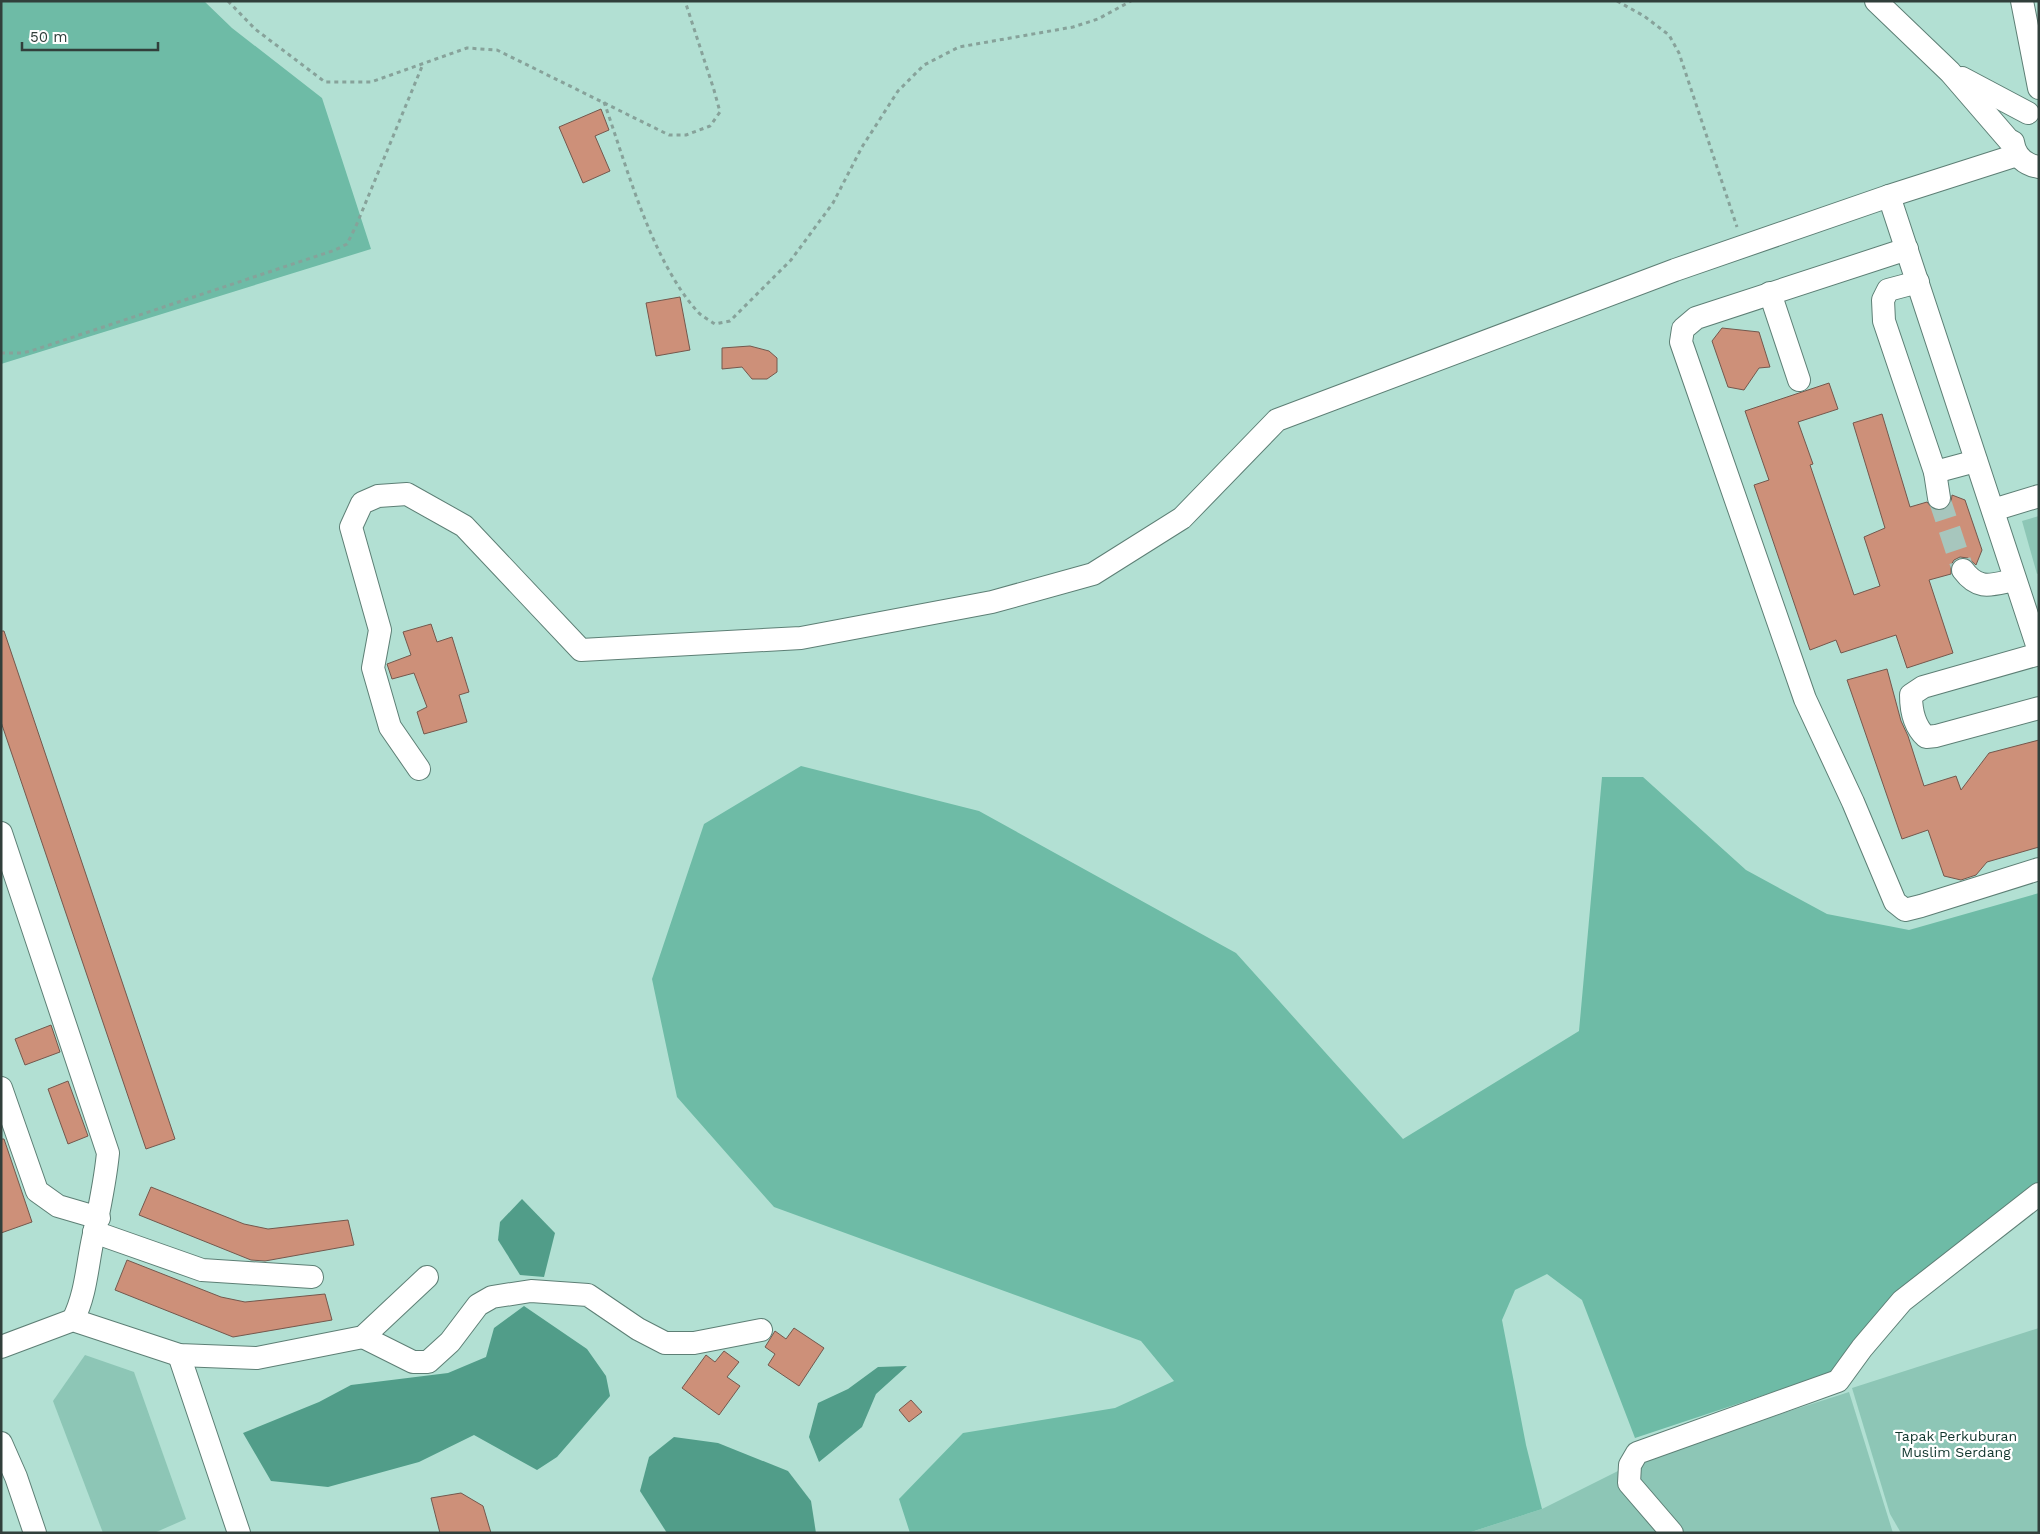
<svg xmlns="http://www.w3.org/2000/svg" width="2040" height="1534" font-family="'Work Sans',sans-serif">
<style>
.built{fill:#b2e0d3}
.green{fill:#8dc6b6}
.forest{fill:#6ebba6}
.water{fill:#519d89}
.building{fill:#cd9079;stroke:#74584d}
.lines{fill:none;stroke-linecap:round;stroke-linejoin:round}
.minor-tunnel{stroke:#a7c6bd;stroke-width:22;stroke-dasharray:22 11;stroke-linecap:butt}
.minor-casing{stroke:#5d7f75;stroke-width:24}
.path{stroke:#87a29a;stroke-width:3;stroke-dasharray:4 4;stroke-linecap:butt}
.minor{stroke:#fff;stroke-width:22}
.labels{text-anchor:middle;stroke-width:4.5;stroke-linejoin:round;paint-order:stroke}
.park-label{font-size:14px;fill:#10352c;stroke:#fff}
</style>
<rect width="100%" height="100%" fill="#c4e8dd"/>
<rect class="built" x="1" y="1" width="2038" height="1532"/>
<g class="green">
<polygon points="2039,516 2039,573 2037,574 2022,521"/>
<polygon points="2039,1328 2039,1533 1901,1533 1890,1514 1852,1388"/>
<polygon points="85,1355 134,1372 186,1519 154,1533 103,1533 53,1401"/>
<polygon points="1849,1392 1893,1533 1468,1533 1542,1509 1644,1458"/>
</g>
<g class="forest">
<polygon points="1,1 204,1 232,28 322,98 371,249 1,364"/>
<polygon points="801,766 979,811 1236,953 1403,1139 1579,1031 1602,777 1643,777 1746,870 1827,914 1909,930 2039,893 2039,1182 1894,1299 1833,1372 1635,1438 1582,1300 1547,1274 1515,1290 1502,1320 1526,1445 1542,1509 1468,1533 910,1533 899,1499 963,1433 1115,1408 1174,1381 1141,1341 774,1207 677,1097 652,979 704,824"/>
</g>
<g class="water">
<polygon points="522,1199 555,1233 544,1277 520,1275 498,1240 500,1222"/>
<polygon points="524,1306 587,1349 606,1376 610,1396 557,1457 537,1470 474,1435 419,1462 328,1487 271,1481 243,1433 319,1402 351,1385 448,1373 486,1357 494,1328"/>
<polygon points="907,1366 876,1394 862,1427 819,1462 809,1437 818,1403 848,1389 878,1367"/>
<polygon points="674,1437 718,1443 788,1471 811,1501 816,1533 667,1533 640,1491 649,1457"/>
</g>
<g class="building">
<polygon points="601,109 609,130 595,136 610,171 583,183 559,127"/>
<polygon points="680,297 690,350 656,356 646,303"/>
<polygon points="1722,328 1759,332 1770,367 1759,368 1744,390 1728,387 1712,341"/>
<polygon points="750,346 769,351 777,358 777,372 767,379 752,379 742,367 722,369 722,348"/>
<polygon points="1829,383 1838,409 1798,422 1813,464 1810,465 1854,595 1880,586 1864,537 1885,528 1853,423 1882,414 1910,507 1927,502 1934,510 1941,511 1947,508 1951,503 1952,495 1965,500 1982,550 1976,565 1968,558 1960,557 1954,560 1951,565 1951,574 1929,580 1953,653 1907,668 1896,635 1841,653 1836,640 1810,650 1754,485 1769,480 1745,411"/>
<polygon points="431,624 437,642 452,637 469,692 459,695 467,722 424,734 417,712 427,707 414,673 392,679 387,664 411,655 403,632"/>
<polygon points="1,631 4,631 175,1139 146,1149 1,722"/>
<polygon points="1887,669 1901,721 1908,736 1924,786 1956,776 1961,790 1989,753 2039,740 2039,847 1987,862 1976,875 1961,880 1944,876 1928,830 1902,839 1847,680"/>
<polygon points="51,1025 60,1052 25,1065 15,1039"/>
<polygon points="68,1081 88,1136 68,1144 48,1089"/>
<polygon points="1,1139 4,1139 32,1222 1,1233"/>
<polygon points="151,1187 244,1224 268,1229 348,1220 354,1245 265,1261 251,1260 139,1215"/>
<polygon points="127,1260 221,1297 245,1302 325,1294 332,1320 233,1337 115,1290"/>
<polygon points="794,1328 824,1348 799,1386 768,1365 775,1354 765,1347 775,1331 786,1339"/>
<polygon points="724,1351 739,1362 727,1377 740,1386 719,1415 682,1388 706,1355 715,1362"/>
<polygon points="911,1400 922,1412 909,1422 899,1410"/>
<polygon points="461,1493 483,1506 491,1533 440,1533 431,1498"/>
</g>
<g class="lines">
<polyline class="minor-tunnel" points="1939,498 1963,570"/>
<defs>
<g id="minor">
<polyline points="1876,1 1950,72 2013,145"/>
<polyline points="2022,1 2039,88"/>
<polyline points="1962,78 2028,113"/>
<path d="M 2013,142 C 2015,156 2025,165 2039,167"/>
<polyline points="1889,196 2039,651"/>
<polyline points="1907,249 1696,318 1683,329 1681,342 1805,699 1853,802 1895,902 1905,910 1921,906 2039,869"/>
<polyline points="1918,282 1888,290 1883,300 1884,321 1935,472 1939,498"/>
<polyline points="1770,293 1799,380"/>
<polyline points="1935,472 1976,461"/>
<polyline points="1993,510 2039,496"/>
<path d="M 1963,570 C 1979,592 1993,584 2015,580"/>
<path d="M 2039,654 L 1923,687 L 1911,695 C 1911,711 1914,726 1926,737 L 1936,736 L 2039,708"/>
<polyline points="419,769 390,727 373,668 380,630 351,527 362,503 378,496 407,494 464,526 581,650 801,638 992,602 1093,574 1182,518 1277,420 1675,270 1889,196 2017,155"/>
<path d="M 1,833 L 108,1153 C 105,1183 100,1205 94,1234 C 87,1263 87,1292 73,1320"/>
<polyline points="1,1088 37,1191 58,1206 99,1218"/>
<polyline points="94,1232 202,1270 312,1277"/>
<polyline points="363,1337 413,1362 428,1362 450,1342 478,1305 492,1297 531,1291 588,1295 638,1329 665,1343 694,1343 761,1330"/>
<polyline points="1,1347 73,1320 179,1355 257,1358 363,1337 427,1277"/>
<polyline points="179,1355 239,1533"/>
<polyline points="1,1443 16,1477 35,1533"/>
<polyline points="1672,1533 1629,1483 1630,1465 1637,1453 1838,1381 1862,1348 1902,1301 2039,1194"/>
</g>
</defs>
<use href="#minor" class="minor-casing"/>
<g class="path">
<polyline points="228,1 255,29 325,82 371,82 467,48 497,50 669,135 686,135 710,126 720,112 714,90 685,1"/>
<polyline points="1617,1 1644,16 1669,35 1679,53 1737,227"/>
<path d="M 604,102 C 627,167 651,259 697,311 C 701,316 709,320 715,324 L 730,321 L 791,260 L 833,203 L 862,147 L 898,91 L 924,65 L 959,47 L 1073,27 L 1098,19 L 1131,1"/>
<polyline points="1,353 21,353 31,351 335,250 347,244 356,226 423,64"/>
</g>
<use href="#minor" class="minor"/>
</g>
<g class="labels">
<g class="park-label">
<text x="1956" y="1441">Tapak Perkuburan<tspan x="1956" dy="16">Muslim Serdang</tspan></text>
</g>
</g>
<rect width="2040" height="1534" fill="none" stroke="#313f3b" stroke-width="5"/>
<path d="M22 42v8h136v-8" fill="none" stroke="#313f3b" stroke-width="2.5"/>
<text x="30" y="42" font-size="15" fill="#313f3b" stroke="#ffffff" stroke-width="4" paint-order="stroke">50 m</text>
</svg>
